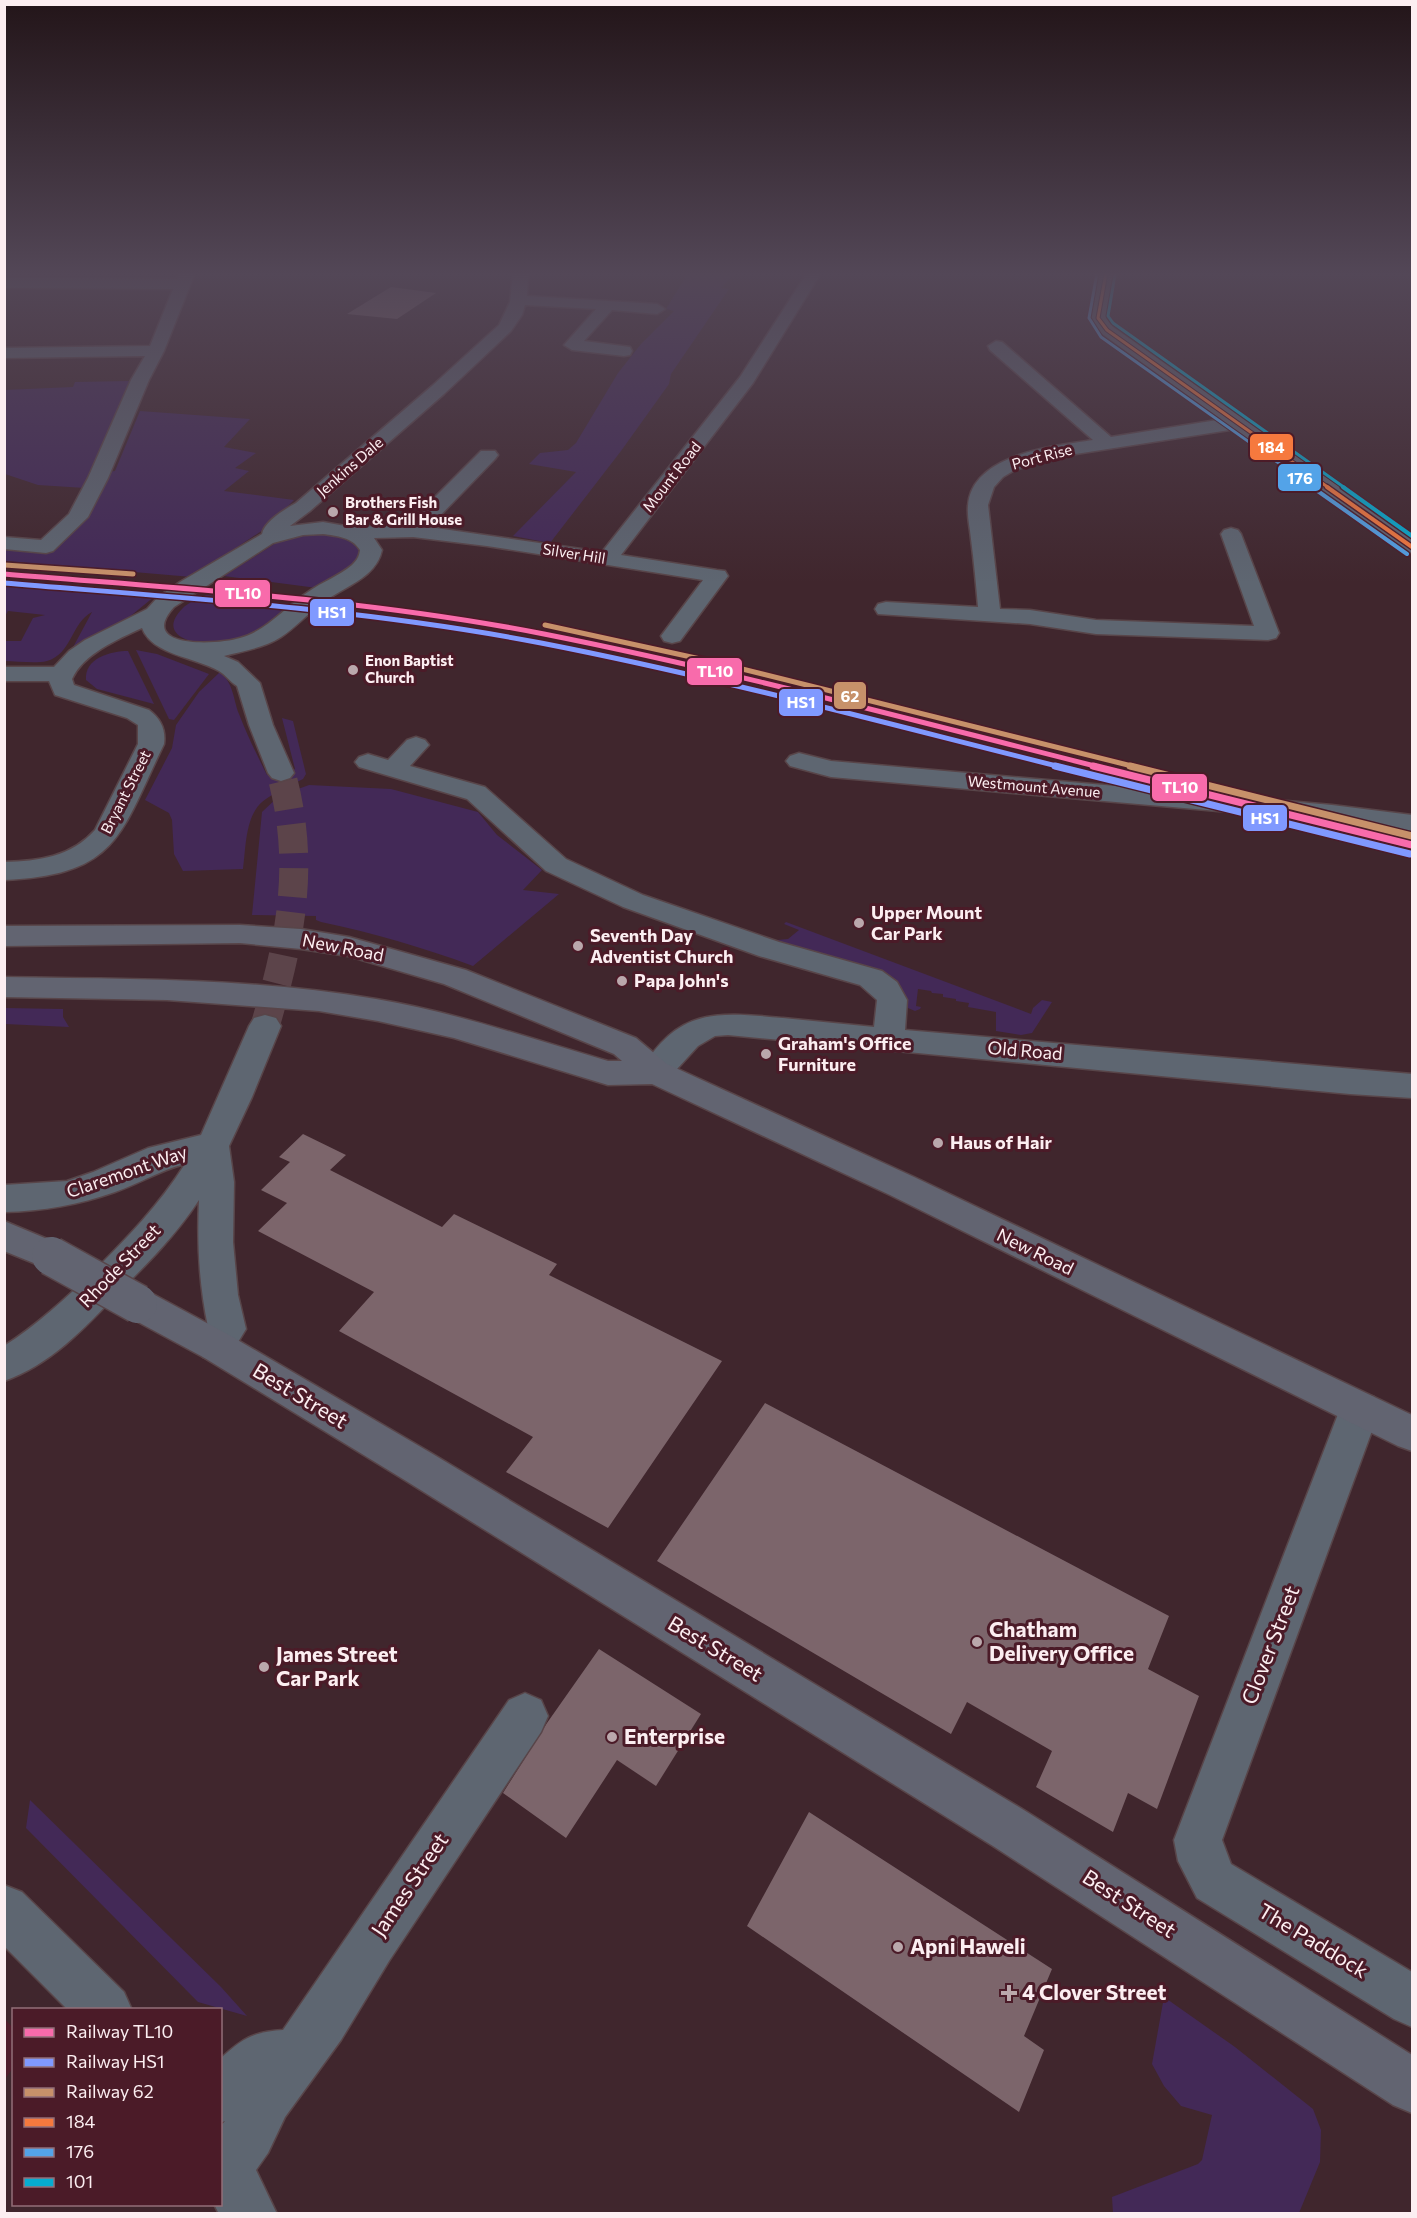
<svg xmlns="http://www.w3.org/2000/svg" width="1417" height="2218" font-family="Commissioner,sans-serif">
<style>
.built{fill:#511d2d}
.green{fill:#432957}
.building{fill:#7c656b}
.lines{fill:none;stroke-linecap:round;stroke-linejoin:round}
.street-tunnel{stroke:#5c444a;stroke-width:29;stroke-dasharray:29 15;stroke-linecap:butt}
.street-casing{stroke:#584549;stroke-width:3}
.primary-casing{stroke:#584549;stroke-width:3}
.street{fill:#5e6671;fill-rule:evenodd}
.primary{fill:#626471;fill-rule:evenodd}
.primary-bridge-casing{stroke:#584549;stroke-width:41;stroke-linecap:butt}
.primary-bridge{stroke:#626471;stroke-width:38}
.bus-1-far1-casing{stroke:#4b1b28;stroke-width:5}
.bus-1-casing{stroke:#4b1b28;stroke-width:7}
.bus-2-far1-casing{stroke:#4b1b28;stroke-width:5}
.bus-2-casing{stroke:#4b1b28;stroke-width:7}
.bus-3-far1-casing{stroke:#4b1b28;stroke-width:5}
.bus-3-casing{stroke:#4b1b28;stroke-width:7}
.bus-1-far1{stroke:#f6793e;stroke-width:3}
.bus-1{stroke:#f6793e;stroke-width:4}
.bus-2-far1{stroke:#53a3e8;stroke-width:3}
.bus-2{stroke:#53a3e8;stroke-width:4}
.bus-3-far1{stroke:#06acd0;stroke-width:3}
.bus-3{stroke:#06acd0;stroke-width:4}
.rail-1-far1-casing{stroke:#4b1b28;stroke-width:8}
.rail-1-casing{stroke:#4b1b28;stroke-width:10}
.rail-2-far1-casing{stroke:#4b1b28;stroke-width:8}
.rail-2-casing{stroke:#4b1b28;stroke-width:10}
.rail-3-far1-casing{stroke:#4b1b28;stroke-width:8}
.rail-3-casing{stroke:#4b1b28;stroke-width:10}
.rail-1-far1{stroke:#f86bab;stroke-width:5}
.rail-1{stroke:#f86bab;stroke-width:7}
.rail-2-far1{stroke:#8099ff;stroke-width:5}
.rail-2{stroke:#8099ff;stroke-width:7}
.rail-3-far1{stroke:#c7916a;stroke-width:5}
.rail-3{stroke:#c7916a;stroke-width:7}
.poi-dot{fill:#baa8ac;stroke:#4b1b28;stroke-width:2}
.labels{text-anchor:middle;stroke-width:6;stroke-linejoin:round;paint-order:stroke}
.far-street-label{font-size:15px;fill:#fceef1;stroke:#4b1b28}
.far-poi-label{font-size:15px;font-weight:bold;fill:#fceef1;stroke:#4b1b28;text-anchor:start}
.poi-label{font-size:18px;font-weight:bold;fill:#fceef1;stroke:#4b1b28;text-anchor:start}
.street-label{font-size:18px;fill:#fceef1;stroke:#4b1b28}
.near-street-label{font-size:21px;fill:#fceef1;stroke:#4b1b28}
.near-poi-label{font-size:21px;font-weight:bold;fill:#fceef1;stroke:#4b1b28;text-anchor:start}
.line-badge{stroke:#4b1b28;stroke-width:2}
.badge-label{font-size:16px;text-anchor:middle;font-weight:bold;fill:#fff}
</style>
<rect width="100%" height="100%" fill="#40262d"/>
<polygon class="built" points="4,2018 14,2029 13,2068 5,2079"/>
<g class="green">
<polygon points="688,273 734,273 721,288 729,289 671,374 669,384 621,451 550,543 513,536 576,472 529,464 540,453 568,450 576,443 618,373 641,344 674,311 666,309"/>
<polygon points="129,381 98,478 85,488 38,485 5,474 4,390 73,387 75,382"/>
<polygon points="140,411 250,419 224,447 256,453 235,468 249,471 224,491 294,500 266,528 192,577 5,561 5,550 48,554 70,532 107,472 115,471"/>
<path d="M 300,535 C 318,534 349,533 359,551 L 356,563 L 317,588 L 224,576 L 279,541 Z"/>
<path d="M 5,584 L 155,596 L 122,623 L 71,651 L 92,612 C 71,623 72,654 47,661 C 35,664 17,661 4,661 L 5,641 L 21,641 L 33,618 L 45,615 L 8,611 L 5,616 Z"/>
<path d="M 206,595 L 301,605 C 275,622 248,643 216,644 C 195,645 156,636 182,609 C 188,602 199,599 206,595 Z"/>
<polygon points="136,650 157,654 209,674 174,720 169,719"/>
<path d="M 128,651 L 154,704 L 97,689 L 86,680 C 84,658 111,651 128,651 Z"/>
<path d="M 220,672 C 234,684 233,699 239,714 C 247,735 257,755 267,775 L 295,769 L 282,718 L 293,721 L 306,774 L 303,779 C 290,786 274,792 262,802 C 245,817 246,848 243,869 L 183,871 L 174,854 L 172,820 L 169,813 L 145,800 L 172,748 L 176,725 L 199,692 Z"/>
<path d="M 309,785 L 391,789 L 478,812 L 497,835 L 542,870 L 523,890 L 559,894 L 473,966 C 422,947 373,933 321,922 L 316,920 L 316,916 L 252,915 L 262,812 L 279,796 Z"/>
<polygon points="786,922 1031,1014 1033,1008 1042,1000 1052,1002 1032,1033 1021,1035 996,1031 996,1012 968,1007 969,1003 956,1001 956,999 943,997 943,994 932,993 931,991 918,989 916,1006 921,1007 920,1009 915,1011 908,1008 905,998 777,943 777,940 788,939 799,930 784,924"/>
<polygon points="5,1008 63,1009 63,1017 69,1027 5,1024"/>
<polygon points="30,1800 221,1987 247,2016 198,2002 26,1828"/>
<polygon points="1164,1997 1235,2047 1313,2109 1321,2130 1320,2162 1299,2213 1113,2213 1112,2197 1198,2164 1202,2160 1212,2115 1181,2106 1164,2086 1152,2064"/>
</g>
<g class="building">
<polygon points="391,287 436,293 397,319 347,314"/>
<polygon points="303,1134 346,1155 330,1170 442,1227 454,1214 557,1264 549,1275 722,1361 608,1528 506,1472 533,1437 339,1331 374,1292 258,1231 287,1203 261,1190 290,1162 279,1157"/>
<polygon points="765,1403 1169,1616 1148,1669 1199,1696 1157,1809 1128,1793 1113,1832 1036,1787 1052,1751 967,1702 951,1734 657,1561"/>
<polygon points="599,1649 701,1714 656,1786 617,1760 566,1838 503,1793 547,1723"/>
<polygon points="809,1812 1052,1969 1024,2036 1044,2050 1019,2112 747,1926"/>
</g>
<g class="lines">
<path class="street-tunnel" d="M 265,1026 C 291,937 306,864 281,773"/>
<defs>
<g id="street">
<polygon points="180,273 195,273 164,351 149,380 108,478 88,517 53,551 46,553 4,549 4,537 41,540 69,514 88,478 131,380 145,356 4,358 4,348 150,346 173,289 4,288 4,278 177,279"/>
<path d="M 513,273 L 528,273 L 527,296 L 657,304 L 665,309 L 657,314 L 612,310 L 584,341 L 630,347 L 632,351 L 630,355 L 624,356 L 572,350 L 564,345 L 596,309 L 525,305 L 522,315 L 511,331 L 444,394 L 310,511 L 290,526 L 323,522 L 351,527 L 407,525 L 481,451 L 495,451 L 498,455 L 495,459 L 429,527 L 602,552 L 740,377 L 807,273 L 821,273 L 753,383 L 621,555 L 717,570 L 725,571 L 728,576 L 680,641 L 672,643 L 664,641 L 661,636 L 703,580 L 487,546 L 413,537 L 374,538 L 382,550 C 376,579 342,587 321,604 C 307,614 295,628 281,637 C 264,648 243,651 224,656 L 238,662 L 260,683 L 273,725 L 294,773 L 290,778 L 281,781 L 272,778 L 268,773 L 249,725 L 237,686 C 230,682 226,675 219,671 C 195,657 152,655 142,628 C 118,639 83,654 72,679 L 74,685 L 149,710 C 161,719 166,730 164,744 C 120,835 118,875 4,880 L 4,862 C 39,861 71,857 95,830 L 138,744 L 138,725 L 127,718 L 55,695 L 49,681 L 4,681 L 4,667 L 54,667 L 69,651 L 85,640 L 147,609 L 158,597 L 180,582 L 262,534 C 264,522 285,509 296,503 L 432,386 L 499,325 L 510,302 ZM 323,534 C 337,536 352,537 360,550 C 359,557 357,560 352,565 C 339,576 322,582 308,592 C 285,607 268,630 240,638 C 218,645 136,649 174,607 L 273,543 L 303,535 Z"/>
<path d="M 996,341 L 1002,342 L 1111,437 L 1236,417 L 1242,419 L 1245,423 L 1242,427 L 1236,429 L 1050,458 L 1013,471 L 1003,477 L 994,487 L 988,505 L 1000,609 L 1030,610 L 1096,620 L 1254,626 L 1221,534 L 1224,530 L 1231,528 L 1238,530 L 1241,534 L 1279,633 L 1276,638 L 1268,640 L 1096,634 L 1030,624 L 878,614 L 875,609 L 878,604 L 886,602 L 978,607 C 976,584 974,562 971,539 C 970,528 967,517 968,506 C 971,454 1054,446 1093,440 L 990,350 L 988,346 Z"/>
<path d="M 416,737 L 425,740 L 429,745 L 410,766 L 485,787 L 566,859 L 643,895 L 779,942 L 882,971 L 897,982 L 907,1000 L 905,1030 L 1412,1074 L 1412,1098 L 1350,1094 L 728,1035 L 715,1036 L 698,1046 L 667,1080 L 656,1083 L 645,1080 L 640,1072 C 678,1007 717,1012 783,1018 C 813,1021 844,1024 874,1027 L 877,1000 L 860,985 L 759,956 L 623,907 L 546,871 L 467,799 L 359,767 L 355,762 L 359,757 L 368,754 L 388,760 L 407,740 Z"/>
<polygon points="799,753 831,761 1332,805 1412,815 1412,831 1332,821 831,777 790,766 786,761 790,756"/>
<path d="M 265,1015 L 276,1018 L 281,1026 L 252,1097 L 229,1146 L 234,1182 L 233,1242 L 238,1295 L 246,1329 L 229,1357 L 216,1362 L 203,1357 L 197,1346 L 208,1327 C 199,1284 197,1243 199,1200 C 176,1235 147,1264 117,1294 C 85,1328 50,1365 4,1381 L 4,1346 C 37,1325 65,1299 93,1272 C 127,1238 159,1205 185,1164 C 160,1170 139,1184 115,1192 C 78,1205 44,1211 4,1212 L 4,1185 L 67,1181 L 93,1172 L 148,1148 L 201,1135 L 249,1026 L 254,1018 Z"/>
<polygon points="1360,1392 1374,1397 1380,1409 1222,1840 1231,1864 1412,1972 1412,2027 1394,2019 1197,1898 1178,1861 1174,1840 1340,1409 1346,1397"/>
<path d="M 525,1693 L 541,1700 L 548,1716 L 541,1732 L 389,1961 L 341,2040 L 285,2117 L 268,2153 L 256,2170 L 277,2214 L 219,2214 L 214,2204 L 220,2204 L 220,2127 L 225,2121 L 220,2123 L 220,2059 C 243,2038 253,2032 283,2030 L 509,1700 Z"/>
<polygon points="4,1885 22,1892 124,1992 132,2010 68,2010 4,1946"/>
</g>
<g id="primary">
<polygon points="1098,273 1114,273 1106,318 1113,327 1412,538 1412,553 1405,551 1101,333 1090,318"/>
<path d="M 240,925 L 301,929 L 349,937 L 466,970 L 636,1038 L 667,1064 L 914,1177 L 1412,1415 L 1412,1451 L 1398,1446 L 890,1195 L 652,1084 L 608,1085 L 454,1038 L 378,1021 L 319,1011 L 167,1000 L 4,997 L 4,977 C 128,979 254,978 376,999 C 455,1012 531,1039 608,1061 L 622,1061 L 614,1054 L 444,984 L 348,956 L 301,949 L 240,943 L 4,946 L 4,926 Z"/>
<polygon points="4,1221 64,1246 69,1256 64,1266 51,1270 4,1251"/>
<polygon points="138,1289 151,1293 229,1335 431,1453 1027,1812 1412,2055 1412,2113 1393,2105 993,1846 403,1479 203,1357 125,1315 119,1304 125,1293"/>
</g>
</defs>
<use href="#street" class="street-casing"/>
<use href="#primary" class="primary-casing"/>
<use href="#street" class="street"/>
<use href="#primary" class="primary"/>
<defs>
<polyline id="primary-bridge" points="51,1256 138,1304"/>
</defs>
<use href="#primary-bridge" class="primary-bridge-casing"/>
<use href="#primary-bridge" class="primary-bridge"/>
<defs>
<polyline id="bus-1-far1" points="1106,273 1098,318 1107,330 1329,488"/>
<polyline id="bus-1" points="1327,487 1412,547"/>
<polyline id="bus-2-far1" points="1097,273 1089,318 1101,337 1314,488"/>
<polyline id="bus-2" points="1312,487 1407,554"/>
<polyline id="bus-3-far1" points="1115,275 1108,316 1113,323 1345,488"/>
<polyline id="bus-3" points="1343,487 1412,536"/>
</defs>
<use href="#bus-1-far1" class="bus-1-far1-casing"/>
<use href="#bus-1" class="bus-1-casing"/>
<use href="#bus-2-far1" class="bus-2-far1-casing"/>
<use href="#bus-2" class="bus-2-casing"/>
<use href="#bus-3-far1" class="bus-3-far1-casing"/>
<use href="#bus-3" class="bus-3-casing"/>
<use href="#bus-1-far1" class="bus-1-far1"/>
<use href="#bus-1" class="bus-1"/>
<use href="#bus-2-far1" class="bus-2-far1"/>
<use href="#bus-2" class="bus-2"/>
<use href="#bus-3-far1" class="bus-3-far1"/>
<use href="#bus-3" class="bus-3"/>
<defs>
<path id="rail-1-far1" d="M 4,574 C 184,589 366,599 544,634 C 731,671 915,721 1099,767"/>
<polyline id="rail-1" points="1093,766 1412,845"/>
<path id="rail-2-far1" d="M 4,583 C 183,598 364,609 541,643 C 716,677 888,724 1061,767"/>
<polyline id="rail-2" points="1055,766 1410,854"/>
<g id="rail-3-far1">
<polyline points="5,565 133,574"/>
<polyline points="545,625 714,662 1136,767"/>
</g>
<polyline id="rail-3" points="1130,766 1412,836"/>
</defs>
<use href="#rail-1-far1" class="rail-1-far1-casing"/>
<use href="#rail-1" class="rail-1-casing"/>
<use href="#rail-2-far1" class="rail-2-far1-casing"/>
<use href="#rail-2" class="rail-2-casing"/>
<use href="#rail-3-far1" class="rail-3-far1-casing"/>
<use href="#rail-3" class="rail-3-casing"/>
<use href="#rail-1-far1" class="rail-1-far1"/>
<use href="#rail-1" class="rail-1"/>
<use href="#rail-2-far1" class="rail-2-far1"/>
<use href="#rail-2" class="rail-2"/>
<use href="#rail-3-far1" class="rail-3-far1"/>
<use href="#rail-3" class="rail-3"/>
</g>
<linearGradient id="sky" x2="0" y2="1"><stop stop-color="#231519"/><stop offset="0.47" stop-color="#534757"/><stop offset="1" stop-color="#534757" stop-opacity="0"/></linearGradient>
<rect width="1417" height="583" fill="url(#sky)"/>
<g class="poi-dot">
<circle cx="333" cy="512" r="6"/>
<circle cx="353" cy="670" r="6"/>
<circle cx="859" cy="923" r="6"/>
<circle cx="578" cy="946" r="6"/>
<circle cx="622" cy="981" r="6"/>
<circle cx="766" cy="1054" r="6"/>
<circle cx="938" cy="1143" r="6"/>
<circle cx="977" cy="1642" r="6"/>
<circle cx="264" cy="1667" r="6"/>
<circle cx="612" cy="1737" r="6"/>
<circle cx="898" cy="1947" r="6"/>
<path d="M1006 1984h6v6h6v6h-6v6h-6v-6h-6v-6h6z"/>
</g>
<g class="labels">
<g class="far-street-label">
<text transform="translate(1042 457) rotate(-15)" y="5">Port Rise</text>
<text transform="translate(350 467) rotate(-41)" y="5">Jenkins Dale</text>
<text transform="translate(672 477) rotate(-52)" y="5">Mount Road</text>
<text transform="translate(574 554) rotate(9)" y="5">Silver Hill</text>
<text transform="translate(1034 787) rotate(5)" y="5">Westmount Avenue</text>
<text transform="translate(126 792) rotate(-63)" y="5">Bryant Street</text>
</g>
<g class="far-poi-label">
<text x="345" y="508">Brothers Fish<tspan x="345" dy="17">Bar &amp; Grill House</tspan></text>
<text x="365" y="666">Enon Baptist<tspan x="365" dy="17">Church</tspan></text>
</g>
<g class="poi-label">
<text x="871" y="919">Upper Mount<tspan x="871" dy="21">Car Park</tspan></text>
<text x="590" y="942">Seventh Day<tspan x="590" dy="21">Adventist Church</tspan></text>
<text x="634" y="987">Papa John's</text>
<text x="778" y="1050">Graham's Office<tspan x="778" dy="21">Furniture</tspan></text>
<text x="950" y="1149">Haus of Hair</text>
</g>
<g class="street-label">
<text transform="translate(343 948) rotate(11)" y="6">New Road</text>
<text transform="translate(1025 1051) rotate(5)" y="6">Old Road</text>
<text transform="translate(127 1172) rotate(-19)" y="6">Claremont Way</text>
<text transform="translate(1035 1252) rotate(26)" y="6">New Road</text>
<text transform="translate(120 1266) rotate(-46)" y="6">Rhode Street</text>
</g>
<g class="near-street-label">
<text transform="translate(300 1396) rotate(31)" y="7">Best Street</text>
<text transform="translate(1271 1645) rotate(-69)" y="7">Clover Street</text>
<text transform="translate(715 1649) rotate(31)" y="7">Best Street</text>
<text transform="translate(410 1885) rotate(-56)" y="7">James Street</text>
<text transform="translate(1129 1904) rotate(33)" y="7">Best Street</text>
<text transform="translate(1313 1941) rotate(31)" y="7">The Paddock</text>
</g>
<g class="near-poi-label">
<text x="989" y="1637">Chatham<tspan x="989" dy="24">Delivery Office</tspan></text>
<text x="276" y="1662">James Street<tspan x="276" dy="24">Car Park</tspan></text>
<text x="624" y="1744">Enterprise</text>
<text x="910" y="1954">Apni Haweli</text>
<text x="1022" y="2000">4 Clover Street</text>
</g>
</g>
<g class="line-badge">
<rect x="1249" y="433" width="45" height="28" rx="6" fill="#f6793e"/>
<rect x="1277" y="463" width="45" height="29" rx="6" fill="#53a3e8"/>
<rect x="214" y="579" width="57" height="29" rx="6" fill="#f86bab"/>
<rect x="309" y="598" width="46" height="29" rx="6" fill="#8099ff"/>
<rect x="686" y="657" width="57" height="29" rx="6" fill="#f86bab"/>
<rect x="833" y="681" width="34" height="29" rx="6" fill="#c7916a"/>
<rect x="778" y="688" width="46" height="29" rx="6" fill="#8099ff"/>
<rect x="1151" y="773" width="57" height="29" rx="6" fill="#f86bab"/>
<rect x="1242" y="804" width="46" height="28" rx="6" fill="#8099ff"/>
</g>
<g class="badge-label">
<text x="1271" y="453">184</text>
<text x="1300" y="484">176</text>
<text x="243" y="599">TL10</text>
<text x="332" y="618">HS1</text>
<text x="715" y="677">TL10</text>
<text x="850" y="702">62</text>
<text x="801" y="708">HS1</text>
<text x="1180" y="793">TL10</text>
<text x="1265" y="824">HS1</text>
</g>
<rect width="1417" height="2218" fill="none" stroke="#fceef1" stroke-width="12"/>
<rect x="12" y="2008" width="210" height="198" fill="#4b1b28" stroke="#926f78" stroke-width="1.5"/>
<rect x="24" y="2028" width="30" height="9" fill="#f86bab" stroke="#926f78" stroke-width="1.5"/>
<text x="66" y="2038" font-size="18" fill="#fceef1">Railway TL10</text>
<rect x="24" y="2058" width="30" height="9" fill="#8099ff" stroke="#926f78" stroke-width="1.5"/>
<text x="66" y="2068" font-size="18" fill="#fceef1">Railway HS1</text>
<rect x="24" y="2088" width="30" height="9" fill="#c7916a" stroke="#926f78" stroke-width="1.5"/>
<text x="66" y="2098" font-size="18" fill="#fceef1">Railway 62</text>
<rect x="24" y="2118" width="30" height="9" fill="#f6793e" stroke="#926f78" stroke-width="1.5"/>
<text x="66" y="2128" font-size="18" fill="#fceef1">184</text>
<rect x="24" y="2148" width="30" height="9" fill="#53a3e8" stroke="#926f78" stroke-width="1.5"/>
<text x="66" y="2158" font-size="18" fill="#fceef1">176</text>
<rect x="24" y="2178" width="30" height="9" fill="#06acd0" stroke="#926f78" stroke-width="1.5"/>
<text x="66" y="2188" font-size="18" fill="#fceef1">101</text>
</svg>
